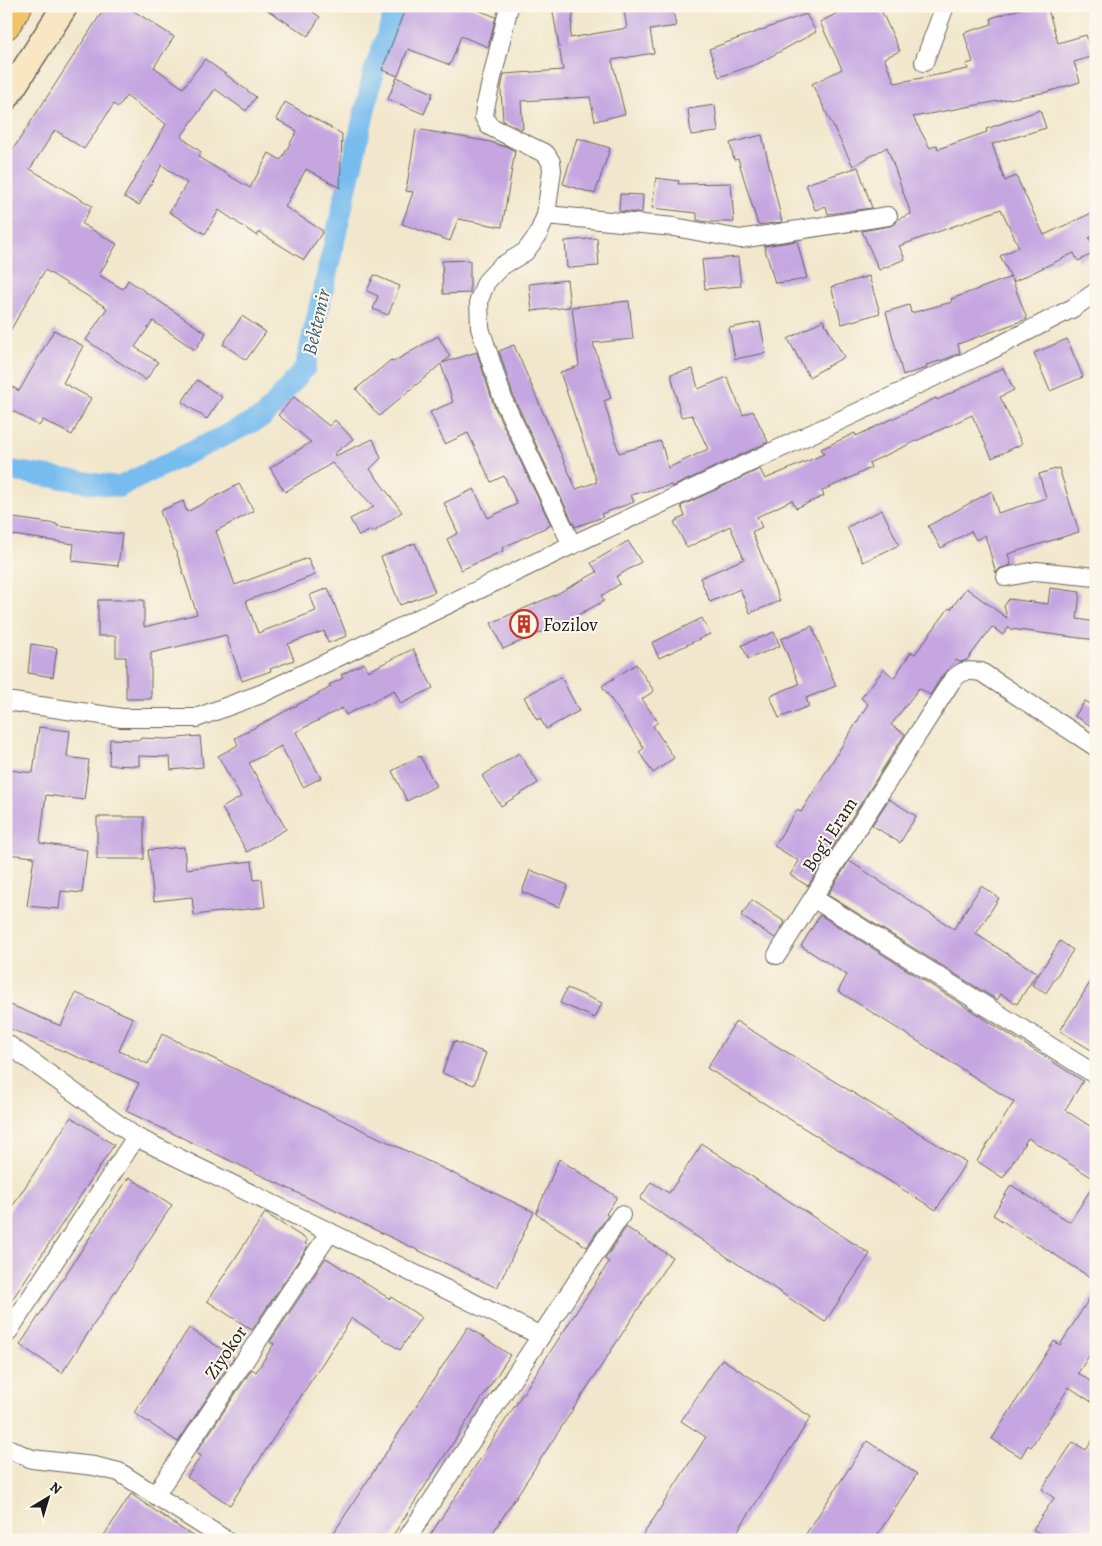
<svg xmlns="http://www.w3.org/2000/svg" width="1102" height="1546" font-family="Alegreya,serif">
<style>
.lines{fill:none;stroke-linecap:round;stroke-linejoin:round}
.canal{stroke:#77bcee;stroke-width:21}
.building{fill:#c5a6e1}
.street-casing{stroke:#67635a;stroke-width:20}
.secondary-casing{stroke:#67635a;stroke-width:28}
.highway-casing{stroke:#67635a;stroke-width:30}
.street{stroke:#fff;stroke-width:18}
.secondary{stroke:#f9e7c3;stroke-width:25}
.highway{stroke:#f0c469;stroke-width:28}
.labels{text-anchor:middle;stroke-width:4;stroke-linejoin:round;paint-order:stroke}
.poi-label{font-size:19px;fill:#1c1c1c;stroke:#fbf7ec;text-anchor:start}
.street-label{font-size:19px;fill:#1c1c1c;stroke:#fbf7ec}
.water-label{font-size:20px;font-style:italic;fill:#405c70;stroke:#fbf7ec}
</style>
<rect width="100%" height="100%" fill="#fbf7ec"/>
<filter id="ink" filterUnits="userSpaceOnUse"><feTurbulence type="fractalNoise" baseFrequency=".02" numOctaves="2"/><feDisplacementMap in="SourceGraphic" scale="10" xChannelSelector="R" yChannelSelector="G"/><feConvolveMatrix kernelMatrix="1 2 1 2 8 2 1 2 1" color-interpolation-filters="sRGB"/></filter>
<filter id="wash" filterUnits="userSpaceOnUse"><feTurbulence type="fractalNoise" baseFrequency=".0096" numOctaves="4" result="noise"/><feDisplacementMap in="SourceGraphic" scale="20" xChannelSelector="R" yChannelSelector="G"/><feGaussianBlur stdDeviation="1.12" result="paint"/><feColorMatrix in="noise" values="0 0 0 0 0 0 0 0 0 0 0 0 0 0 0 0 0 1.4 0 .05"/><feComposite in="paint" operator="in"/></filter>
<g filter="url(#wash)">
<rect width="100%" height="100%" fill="#f2e7cc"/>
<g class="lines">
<polyline class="canal" points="6,470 119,487 263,417 305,368 374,71 397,6"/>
</g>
<g id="blocks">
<g class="building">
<polygon points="106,6 126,6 174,37 154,67 183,88 205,59 256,97 246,111 215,89 181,137 201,152 198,157 250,188 269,153 281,160 297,131 276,119 285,102 342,134 340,188 306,169 285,207 323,231 304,260 259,232 257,236 219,210 205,234 169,212 187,183 162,165 139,205 124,197 166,124 126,96 118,108 114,104 84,149 55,130 30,169 92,206 82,224 117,244 99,275 123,289 128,280 206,333 195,350 153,321 135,347 158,362 146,380 86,340 107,308 45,270 6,338 6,160"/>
<polygon points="261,6 304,6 320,17 308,36"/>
<polygon points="406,6 468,6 496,17 488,47 461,36 450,65 408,49 398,76 382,70"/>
<polygon points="552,6 574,6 570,38 627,28 623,6 672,6 676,26 650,30 654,53 612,60 625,114 595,121 590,97 521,101 523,129 520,129 503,121 501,89 504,74 563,70"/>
<polygon points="851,6 879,6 900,51 884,58 895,83 968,69 966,64 973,62 964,33 992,24 991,18 1030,6 1047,6 1058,43 1086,35 1093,56 1074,62 1080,82 1047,92 913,117 930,148 937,145 938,149 987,132 986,129 1040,110 1046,128 992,144 1005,181 1016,176 1044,235 1096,211 1096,235 1089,238 1096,252 1078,261 1074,253 1013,282 1012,279 1027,319 958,344 960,353 946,359 926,365 927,368 903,375 886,312 909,305 911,313 952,302 951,299 1011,277 1000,256 1019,247 1001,209 899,246 905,259 879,270 862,231 890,226 895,224 898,219 911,214 887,147 853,166 812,84 842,69 820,22"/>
<polygon points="806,14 816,32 757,64 719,77 709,49"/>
<polygon points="397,77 433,93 424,114 388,99"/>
<polygon points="715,105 718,132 691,135 688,109"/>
<polygon points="416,129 491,142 505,147 504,145 515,151 502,227 458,219 450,241 402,224 413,192 406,191"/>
<polygon points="762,135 782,222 758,225 738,159 734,160 730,143"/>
<polygon points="577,138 610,148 595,194 563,184"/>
<polygon points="858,167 872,208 828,214 826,206 815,210 806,184"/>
<polygon points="656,178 679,181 678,184 731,183 734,222 708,222 697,220 697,213 652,208"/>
<polygon points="620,194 643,195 642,213 619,211"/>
<polygon points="597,238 599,266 567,268 565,241"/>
<polygon points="797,241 807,278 795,281 775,283 764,246"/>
<polygon points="738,257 741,286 705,289 702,260"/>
<polygon points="470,260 470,293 443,294 442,261"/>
<polygon points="374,275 400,286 388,315 373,309 378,296 367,291"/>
<polygon points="869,276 880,313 842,324 831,287"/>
<polygon points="567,280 570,307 532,311 529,284"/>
<polygon points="629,301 633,339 593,343 611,398 604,401 619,453 661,441 668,468 708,449 692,415 681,417 671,374 693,369 698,389 727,377 743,415 753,411 768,442 672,487 671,485 631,495 634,502 601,514 603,517 575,527 514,398 499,351 514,345 576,489 597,482 560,372 579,366 572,307"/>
<polygon points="242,316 266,332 246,360 223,344"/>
<polygon points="823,320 844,357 809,377 788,339"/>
<polygon points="760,322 766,353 735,359 729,328"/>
<polygon points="54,330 83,346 63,383 91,398 72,435 43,420 39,426 6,407 6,383 19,391"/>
<polygon points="438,336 450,357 442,363 477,352 494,406 551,525 502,548 503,551 461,570 447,539 458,533 444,503 474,489 488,518 517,504 504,476 491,482 468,433 445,444 430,412 453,402 441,364 379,416 356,389 391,360 393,362"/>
<polygon points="1067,339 1083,377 1050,391 1034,353"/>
<polygon points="1003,368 1014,390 1000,397 1022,444 992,458 972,415 869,463 871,468 822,491 824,496 796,508 792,500 757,517 762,527 752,532 780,601 750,613 740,589 710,602 700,578 744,559 730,526 687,548 674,522 685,516 681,506 760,469 765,479 824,454 821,449 855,433 856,436 936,398 937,400"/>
<polygon points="197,380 222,397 207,419 182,402"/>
<polygon points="294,397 329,426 335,420 353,439 334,454 335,456 373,439 381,458 370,469 402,512 372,533 371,530 359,536 350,519 374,507 332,463 285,492 270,468 311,442 278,415"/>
<polygon points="1059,468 1079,532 1008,554 1011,565 999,569 996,573 985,535 976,540 971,531 941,548 928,526 992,491 998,513 1046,498 1039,474"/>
<polygon points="239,484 254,511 216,531 235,585 308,558 315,575 246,601 258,633 316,611 310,595 328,588 347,636 328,643 324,631 288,644 294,660 270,669 271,671 242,681 226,635 151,653 151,699 126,699 126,657 116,657 116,636 98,636 98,600 144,600 144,627 197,614 178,557 160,511 183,501 187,512"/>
<polygon points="882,510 899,545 863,562 847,527"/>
<polygon points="6,517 57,524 57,526 122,534 118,566 72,561 74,544 6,534"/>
<polygon points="628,541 641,562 616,577 620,584 601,596 604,601 565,622 503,649 491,623 555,595 597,572 591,563"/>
<polygon points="415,543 435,592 400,605 381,557"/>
<polygon points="966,588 1007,618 1004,606 1009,599 1048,604 1050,588 1080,592 1077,619 1096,622 1096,640 1010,629 1009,627 1003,635 992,627 967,660 960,662 956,660 942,676 930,695 919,688 891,725 905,734 808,886 790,875 799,861 774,846 797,810 801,812 868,704 861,698 884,669 894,678 911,652 915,654 949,608 951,609"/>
<polygon points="702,618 710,634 659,658 652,643"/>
<polygon points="812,626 836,686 806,698 809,706 779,718 770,696 799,684 781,639"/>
<polygon points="774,632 780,646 748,659 742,645"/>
<polygon points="31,644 57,648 53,677 28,673"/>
<polygon points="413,649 433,688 401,704 394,690 346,715 342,708 296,732 321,778 303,787 281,746 249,763 286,829 247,852 222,808 241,797 218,756 238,745 235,738 331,687 329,685 343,678 341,675 364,663 368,671"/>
<polygon points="636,664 654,691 642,699 658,722 653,726 674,758 653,773 639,752 644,748 602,686"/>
<polygon points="561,677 579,711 546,729 540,718 537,720 524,697"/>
<polygon points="1085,701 1096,707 1096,729 1075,716"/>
<polygon points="39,727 70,731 67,757 89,760 84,800 46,795 40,843 87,850 82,893 61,891 59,909 27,906 34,857 6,854 6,798 10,770 33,773"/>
<polygon points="200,736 203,767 171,770 170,757 139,756 139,766 109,765 110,739 140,740 140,738 167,739"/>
<polygon points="519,753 538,783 501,806 482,776"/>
<polygon points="420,756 436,786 407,801 392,771"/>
<polygon points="889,799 916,816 900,843 872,825"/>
<rect x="97" y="817" width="47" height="42"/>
<polygon points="184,847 186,869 252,861 254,880 262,879 265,907 194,915 192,897 154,901 148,850"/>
<polygon points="849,861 879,880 879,881 954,929 981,886 999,898 976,934 1037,973 1017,1004 1001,994 997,1000 828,895"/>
<polygon points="530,870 568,885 559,907 522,892"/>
<polygon points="752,900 785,922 775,938 741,916"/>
<polygon points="820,915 1083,1081 1065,1110 1096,1130 1096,1180 1028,1138 1003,1178 977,1161 1014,1102 838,991 847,975 801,946"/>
<polygon points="1060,941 1073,950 1046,993 1032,985"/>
<polygon points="1096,973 1096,1053 1060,1031"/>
<polygon points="567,988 602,1003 595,1018 560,1003"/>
<polygon points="76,993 133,1018 119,1051 148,1064 162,1034 534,1212 497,1288 126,1111 139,1083 6,1027 6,1003 61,1026"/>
<polygon points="736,1021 966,1162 936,1210 707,1068"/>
<polygon points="454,1041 486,1053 474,1085 442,1073"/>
<polygon points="71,1117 114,1145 6,1309 6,1216"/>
<polygon points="702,1144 870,1254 825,1322 640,1199 651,1182 669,1193"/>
<polygon points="559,1159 617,1197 606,1214 608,1215 587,1247 536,1214"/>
<polygon points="129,1177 172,1205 62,1373 20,1345"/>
<polygon points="1096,1181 1096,1281 993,1215 1011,1185 1070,1222"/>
<polygon points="265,1213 307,1240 305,1244 308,1246 252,1330 207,1301"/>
<polygon points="626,1227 672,1257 488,1540 427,1540 609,1262 605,1259"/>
<polygon points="326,1258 390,1299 391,1297 421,1317 400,1350 352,1318 230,1505 187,1477 201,1456 196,1453 252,1369 256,1372 274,1344 270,1342"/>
<polygon points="1096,1288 1096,1345 1078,1373 1096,1385 1096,1405 1069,1387 1031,1447 1028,1445 1021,1457 992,1439 1054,1341 1060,1345"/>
<polygon points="468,1327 510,1355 390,1540 329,1540"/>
<polygon points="189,1328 234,1357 178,1442 134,1413"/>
<polygon points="722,1359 811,1417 732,1540 640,1540 706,1437 681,1421"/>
<polygon points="1096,1435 1096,1528 1088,1540 1049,1540 1033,1529 1054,1498 1042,1489 1073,1442 1086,1450"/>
<polygon points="867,1441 917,1474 874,1540 802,1540"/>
<polygon points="131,1494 198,1540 101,1540"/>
</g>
</g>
</g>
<g filter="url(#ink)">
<use href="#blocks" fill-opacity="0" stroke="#67635a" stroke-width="1"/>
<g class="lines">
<defs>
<g id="street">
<polyline points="509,6 485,108 484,117 489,126 546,154 551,162 552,170 546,215 538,235 525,252 500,267 486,282 479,300 480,328 504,402 572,545"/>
<polyline points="924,62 945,6"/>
<polyline points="546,215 674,227 740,239 888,216"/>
<polyline points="1006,577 1036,571 1096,577"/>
<polyline points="6,701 122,718 196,718 261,694 572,545 981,355 1073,308 1096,292"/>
<path d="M 1096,747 L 981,672 C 966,670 961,670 951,682 L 813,898 L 1096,1075"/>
<polyline points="777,955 813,898"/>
<polyline points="6,1043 136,1137 541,1336"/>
<polyline points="6,1335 136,1137"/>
<polyline points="6,1447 18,1453 32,1459 94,1466 119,1472 226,1540"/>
<polyline points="156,1494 330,1232"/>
<polyline points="406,1540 621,1215"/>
</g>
<polyline id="secondary" points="6,98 65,6"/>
<polyline id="highway" points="6,25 18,6"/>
</defs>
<use href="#street" class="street-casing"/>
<use href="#secondary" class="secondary-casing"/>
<use href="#highway" class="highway-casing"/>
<use href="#street" class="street"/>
<use href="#secondary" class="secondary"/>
<use href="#highway" class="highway"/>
</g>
</g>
<defs>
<symbol id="building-ring" viewBox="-11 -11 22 22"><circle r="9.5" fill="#fbf7ec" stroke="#c8321e" stroke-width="1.5"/><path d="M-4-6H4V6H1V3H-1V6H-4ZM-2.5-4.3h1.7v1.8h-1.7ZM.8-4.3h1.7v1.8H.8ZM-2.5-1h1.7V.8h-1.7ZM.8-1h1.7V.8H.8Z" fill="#c8321e"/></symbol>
</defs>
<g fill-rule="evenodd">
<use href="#building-ring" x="508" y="608" width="32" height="32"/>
</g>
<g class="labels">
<g class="poi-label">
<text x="543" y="631">Fozilov</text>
</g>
<g class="street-label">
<text transform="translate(829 834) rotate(-57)" y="7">Bog'i Eram</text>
<text transform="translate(225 1352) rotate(-56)" y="7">Ziyokor</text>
</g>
<g class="water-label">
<text transform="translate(316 322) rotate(-77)" y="7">Bektemir</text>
</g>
</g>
<rect width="1102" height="1546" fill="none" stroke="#fbf7ec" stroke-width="25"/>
<g transform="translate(48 1498) rotate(38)" stroke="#fbf7ec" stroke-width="4" paint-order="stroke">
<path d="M0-4L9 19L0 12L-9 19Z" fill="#1c1c1c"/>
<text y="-8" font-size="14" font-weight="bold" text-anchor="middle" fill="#1c1c1c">N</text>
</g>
</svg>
